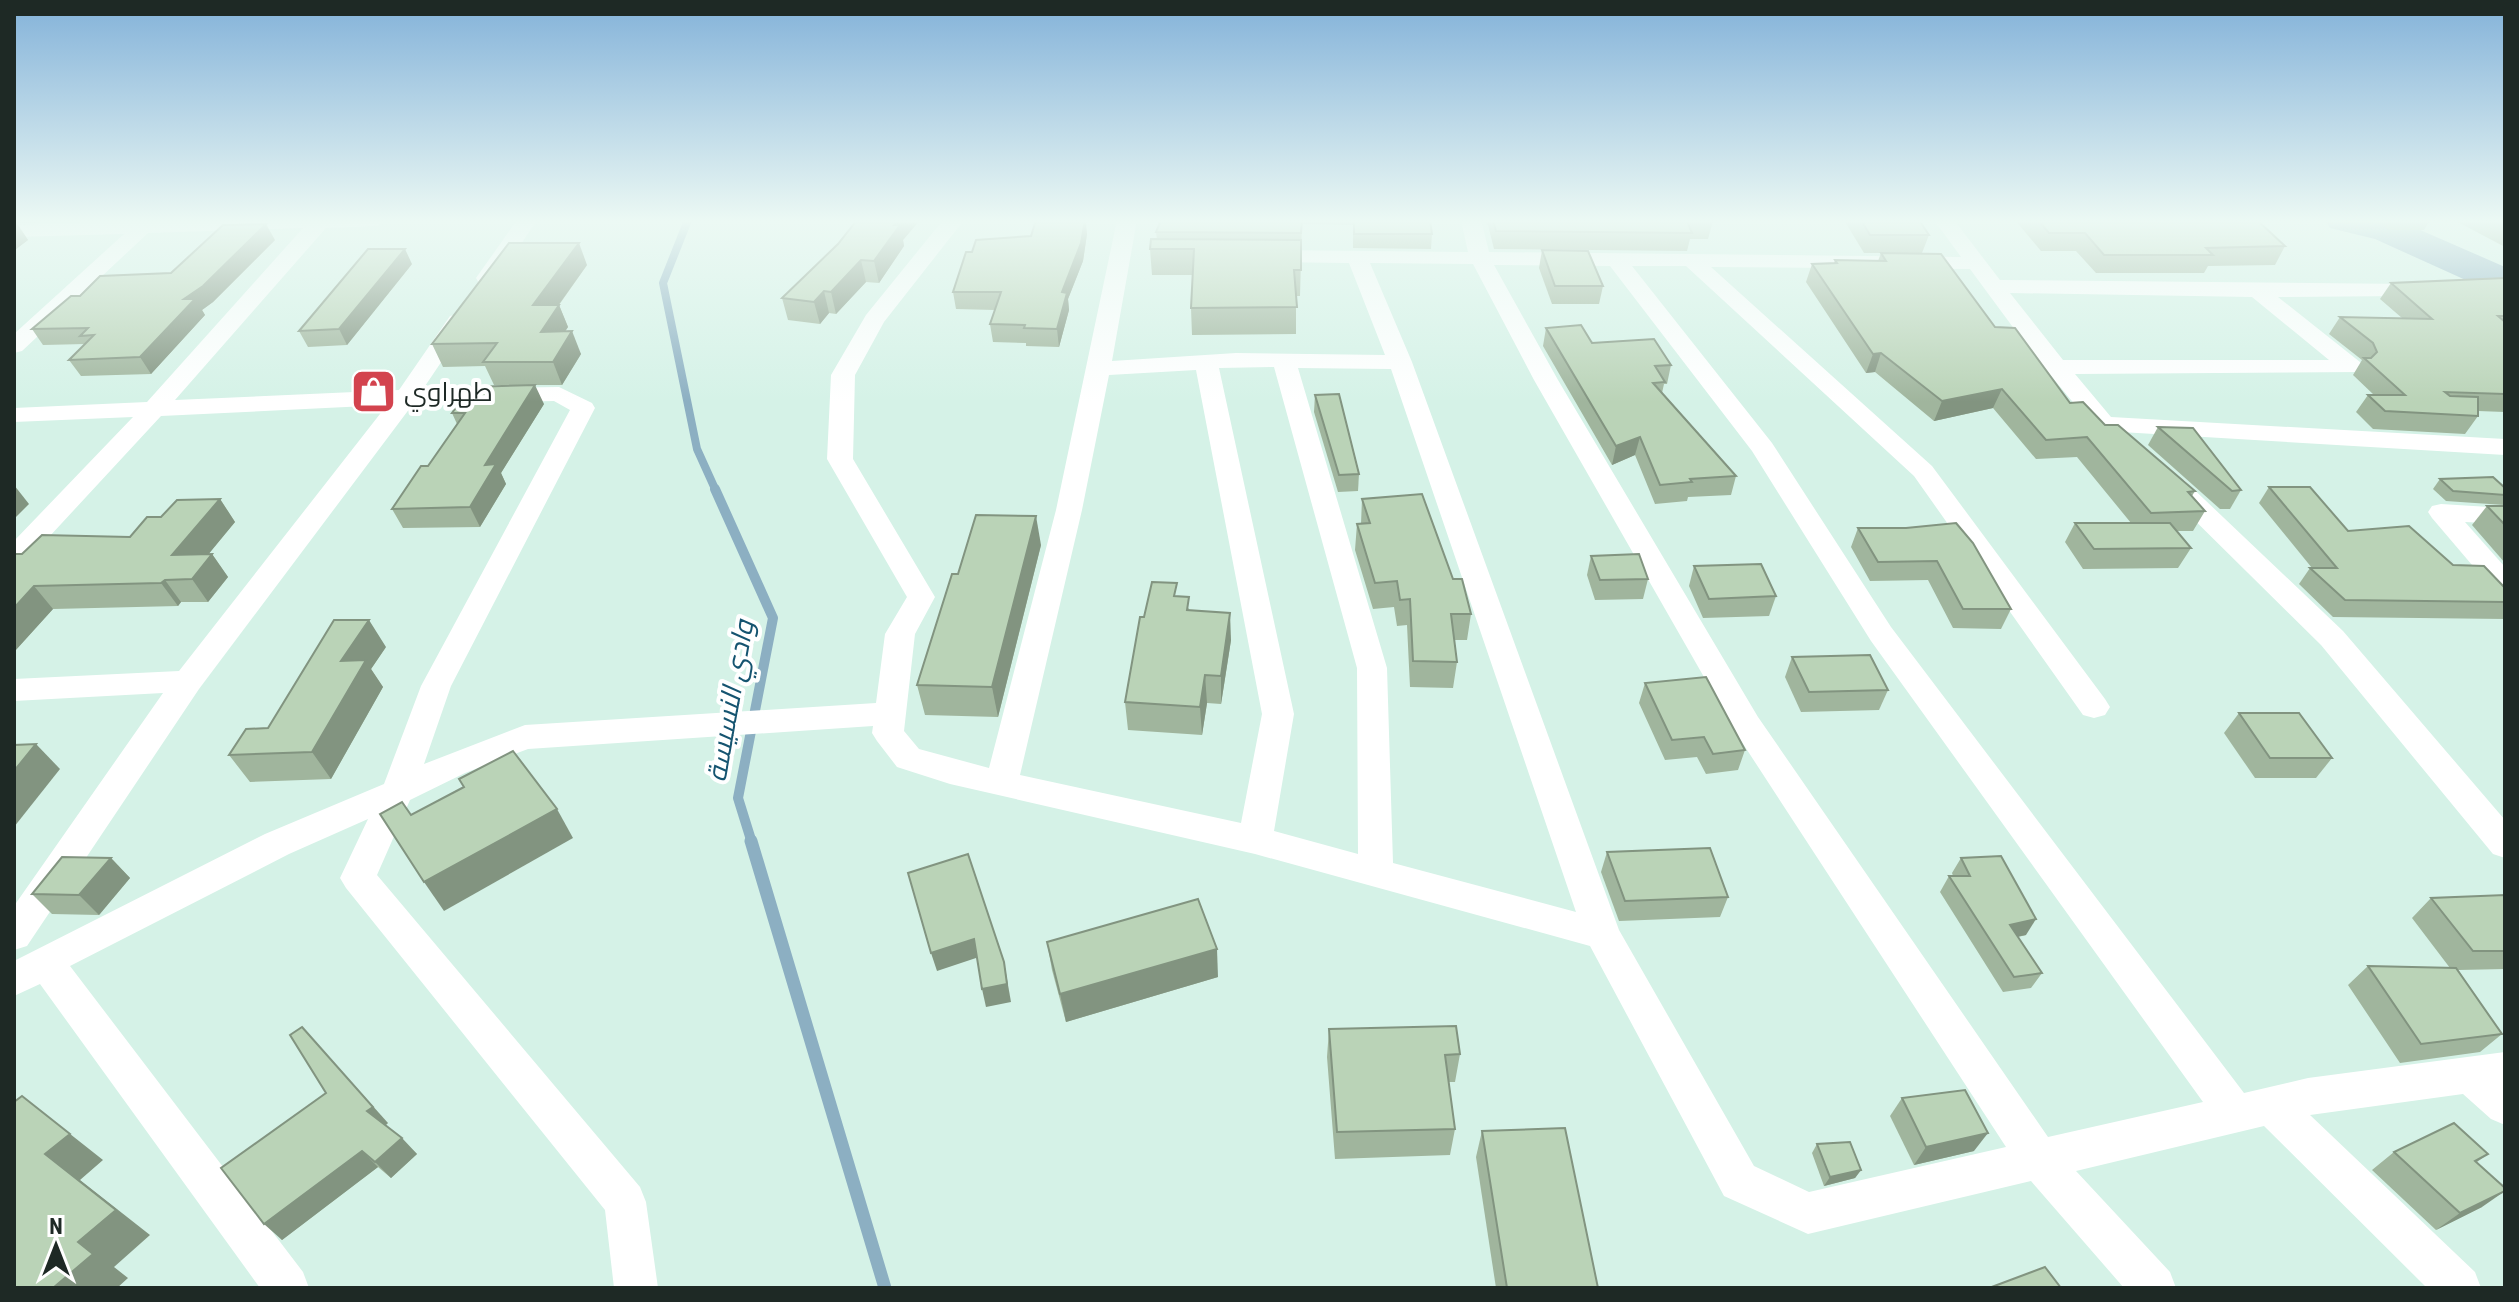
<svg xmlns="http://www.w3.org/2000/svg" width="2519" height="1302" font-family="'Roboto Condensed',Cairo,sans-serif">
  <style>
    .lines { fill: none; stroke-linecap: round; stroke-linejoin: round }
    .stream-far2 { stroke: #8cafc2; stroke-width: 8 }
    .stream-far1 { stroke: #8cafc2; stroke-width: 10 }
    .stream { stroke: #8cafc2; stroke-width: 13 }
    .river { fill: #8cafc2; fill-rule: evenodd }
    .minor { fill: #fff; fill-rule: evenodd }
    .wall { fill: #a0b59d }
    .shaded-wall { fill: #829480 }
    .building { fill: #bad3b7; stroke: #829480; stroke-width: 2 }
    .labels { text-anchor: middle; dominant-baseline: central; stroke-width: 8; stroke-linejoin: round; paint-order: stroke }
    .poi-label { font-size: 26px; fill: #1e2925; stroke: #fff; text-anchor: start }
    .water-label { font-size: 28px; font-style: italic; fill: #155470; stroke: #fff }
  </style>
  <rect width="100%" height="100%" fill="#d5f2e7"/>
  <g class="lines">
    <path class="stream-far2" d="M688,220l-25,63 34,166 19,42"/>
    <path class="stream-far1" d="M715,489l58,129 -35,180 14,45"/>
    <path class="stream" d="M751,841l134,447"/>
    <path class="river" d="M2325,220l77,2 103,45v28l-15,-4 -115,-52 -45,-11z"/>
    <g class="minor">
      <path d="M175,220h212l-10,6 -51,2 -151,172 224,-10 51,-74 8,-2 11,7 -46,68 136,-2 33,16 3,5 -144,278 -27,78 101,-39 351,-22 9,-69 22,-37 -80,-138 4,-84 35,-60 77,-95h21l-80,102 -29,53 -2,84 82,138 -20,37 -11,97 15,18 70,19 67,-258 61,-290h20l-25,141 124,-8 149,2 -36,-92 -87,-1 -10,-6 10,-6 206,2 -7,-32h20l8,32 472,5 -27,-37h20l46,60 409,4 3,5 -3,5 -8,2 -123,1 82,65 4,5 -4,5 -285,2 36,43 394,22v16l-401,-24 -9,-2 -66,-80 -59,-80 -259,-2 221,199 173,233 5,8 -5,8 -11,3 -11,-3 -169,-239 -228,-210h-54l140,177 119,184 353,466 64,-15 197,-26v73l-14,-6 -28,-25 -153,21 165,157 6,16h-54l-163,-162 -188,45 94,101 6,16h-52l-93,-107 -223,53 -84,-38 -134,-250 -335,-92 -305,-70 -53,-17 -20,-26 -5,-8 1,-7 -345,23 -63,24 -55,27 -33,75 263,312 6,15 12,86h-44l-9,-78 -259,-322 -6,-10 28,-59 -79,35 -219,112 233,306 6,16h-49l-220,-304 -26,12v-35l251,-127 119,-50 37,-98 149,-276 -16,-9 -141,3 -214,285 -172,257 -13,4v-44l149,-213 -149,8v-22l165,-8 208,-266 -226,11 -137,148 -10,3v-26l119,-124 -119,5v-14l133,-6 156,-174 -155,5 -126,118 -8,2v-19l110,-100 -110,3v-12zM1370,263l103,1 61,116 202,353 270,414 -197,45 -55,-26 -135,-236 -207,-568zM1494,265l116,1 142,185 119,190 332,461 -155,35 -290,-420 -200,-337zM2010,293l242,4 77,63h-266zM1274,367l83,301 1,186 -84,-23 20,-117 -75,-346zM1298,368l93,1 185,543 -183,-49 -6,-195zM1196,370l66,344 -21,109 -221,-48 62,-265 27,-135z"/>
      <path d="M517,220h20l-42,63h-16l-3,-5z"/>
      <path d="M2175,478l9,2 159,151 162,189v38l-12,-4 -172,-209 -155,-153 -4,-6 4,-6z"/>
      <path d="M2441,504l64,4v16l-40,-2 40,45v27l-10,-2 -63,-74 -4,-6 4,-6z"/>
    </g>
  </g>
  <g class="wall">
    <path d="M14,220h63l-60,3 11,17 -14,10z"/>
    <path d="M857,220h63l-17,20 1,6 -25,37 -13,-1 -30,32 -7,-1 -9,11 -32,-4 -6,-22 56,-54z"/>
    <path d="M1036,220h50l1,14 -4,27 -15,38 1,11 -10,37 -33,-1v-3l-33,-1 -3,-18 5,-14 -39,-1 -3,-17 19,-40 59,-16z"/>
    <path d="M1161,220h269l2,14 -1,15 -78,-1v-23l-51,-1 -2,72h-4v38l-104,1 -1,-27 2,-33h-41l-2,-26 7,-10 -1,-7z"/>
    <path d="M1483,220h229l1,1 -5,18h-18l-3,12 -193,-2 -6,-24z"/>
    <path d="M1844,220h75l10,15 -7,18 148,150 35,22 90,66 -3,5 13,15 -12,20h-16l14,17 -13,20 -95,1 -18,-27 10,-19h56l-54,-66 -41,2 -43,-51 -59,13 -59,-49 -9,1 -60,-91 6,-18 22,-1 1,-3 43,1 3,-8h-17z"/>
    <path d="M2015,220h242l28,26 -10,19 -67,1 -4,7h-108l-20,-22h-35z"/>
    <path d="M2376,220h54l-6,10h-35z"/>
    <path d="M2454,220h51v27z"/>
    <path d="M275,240l-62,62 -11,8 3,5 -54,59 -70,2 -12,-16 16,-16 -42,1 -11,-16 48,-33 91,-23z"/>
    <path d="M1542,250l61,36 -4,18h-47l-13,-36z"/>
    <path d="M412,264l-65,81 -39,2 -9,-16z"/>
    <path d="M587,265l-28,40 9,22 -3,4 16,23 -19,31h-68l-9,-19 -42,1 -11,-23z"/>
    <path d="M2505,278v134l-27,-1v5l-13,18 -92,-5 -17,-17 12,-17h6l-21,-20 9,-15 -33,-26 11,-17 62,1 -22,-19 11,-16z"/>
    <path d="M1546,328l125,37 -4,19h-3l-2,9 74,83 -5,19 -43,2 -1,4 -32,3 -20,-49 -23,10 -69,-119z"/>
    <path d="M1315,395l44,79 -1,17 -20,1 -24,-80z"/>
    <path d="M544,404l-43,69 5,11 -26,43 -77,1 -11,-19 36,-43 29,-42 -5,-11z"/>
    <path d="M2158,427l83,63 -11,19h-10l-72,-64z"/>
    <path d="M2440,479l65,9v16l-1,1 -58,-4 -13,-12z"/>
    <path d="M2269,487l79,44 105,34 52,23v31l-172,-2 -34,-33 11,-16h2l-53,-65z"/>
    <path d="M220,499l15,23 -27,32h4l16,23 -20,25h-27l-3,4 -125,3 -39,43v-98h8l108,-17 31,-20z"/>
    <path d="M1362,499l91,80 18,35 -4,26h-13l3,22 -4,26 -43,-1 -3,-62 -10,1 -3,-19 -21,2 -18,-59 2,-26h4z"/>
    <path d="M2487,506h18v57l-33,-38z"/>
    <path d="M1858,528h48l105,81 -10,20 -48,-1 -25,-48 -58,1 -19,-34z"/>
    <path d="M1041,545l-43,172 -73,-2 -8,-30 41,-111z"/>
    <path d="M1591,556l57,23 -5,20 -48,1 -8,-25z"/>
    <path d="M1694,566l82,30 -7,20 -66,2 -14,-32z"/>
    <path d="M1177,596l13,14 41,30 -10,64 -14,-1 -5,32 -74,-5 -3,-28 19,-85z"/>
    <path d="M386,647l-15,22 12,18 -52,92 -81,3 -21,-27z"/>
    <path d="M1792,657l96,33 -9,20 -78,2 -16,-35z"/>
    <path d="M1645,683l100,67 -7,20 -32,4 -9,-17 -32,3 -26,-57z"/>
    <path d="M2239,713l93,45 -16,20h-61l-31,-45z"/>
    <path d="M1607,852l121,45 -8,20 -101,4 -18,-49z"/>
    <path d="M111,858l19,20 -31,37 -47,-1 -20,-20z"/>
    <path d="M1961,858l65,77 -8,2 24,36 -11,15 -28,4 -63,-100 9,-16h4l-1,-3z"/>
    <path d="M2505,895v74l-47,1 44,64 -22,18 -80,11 -52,-78 20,-19 82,2 -38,-50 19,-20z"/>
    <path d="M1047,942l171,35 -152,45 -14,-52z"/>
    <path d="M1329,1029l131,25 -5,28h-6l6,47 -5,26 -115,4 -8,-102z"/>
    <path d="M1902,1098l72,53 -60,14 -24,-49z"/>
    <path d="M388,1123l-2,2 31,29 -26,24 -13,-11 -96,73 -61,-72z"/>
    <path d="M1482,1131l116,157h-102l-20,-131z"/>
    <path d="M1817,1144l44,26 -6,8 -31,8 -12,-33z"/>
    <path d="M2394,1152l94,2 -11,8 5,45 -46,23 -64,-60z"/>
  </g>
  <g class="shaded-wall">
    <path d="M14,220l14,20 -13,10 -1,-2z"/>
    <path d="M898,220h22l-17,20 1,6 -25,37 -5,-22 20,-36z"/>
    <path d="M1085,220l2,14 -4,27 -15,38 1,11 -10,37 -2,-18 5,-37z"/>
    <path d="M266,224l9,16 -62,62 -11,8 3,5 -54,59 -11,-17 44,-58z"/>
    <path d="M579,243l8,22 -45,63 -9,-23z"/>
    <path d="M405,249l7,15 -65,81 -8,-16z"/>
    <path d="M861,260l5,22 -30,32 -5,-22z"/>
    <path d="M824,291l5,22 -9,11 -6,-22z"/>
    <path d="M559,305l9,22 -18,28 -9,-23z"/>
    <path d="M572,331l9,23 -19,31 -9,-23z"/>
    <path d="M1881,353l-6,19 -9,1 7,-19z"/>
    <path d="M535,385l9,19 -43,69 5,11 -26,43 -10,-20 15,-42z"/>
    <path d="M2002,389l-9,19 -59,13 8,-20z"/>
    <path d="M1640,437l-5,18 -23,10 4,-19z"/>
    <path d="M14,485l15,19 -15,15z"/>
    <path d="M220,499l15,23 -46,56 -17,-23z"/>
    <path d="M1036,516l5,29 -43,172 -6,-30z"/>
    <path d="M212,554l16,23 -20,25 -16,-23z"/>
    <path d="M165,580l16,22 -3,4 -17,-23z"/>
    <path d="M34,586l19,23 -39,43v-44z"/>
    <path d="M1230,613l1,27 -10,64v-28z"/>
    <path d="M369,620l17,27 -15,22 12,18 -52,92 -19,-27 29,-91z"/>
    <path d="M1205,675l2,28 -5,32 -2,-28z"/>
    <path d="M36,744l24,25 -46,58v-56z"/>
    <path d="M557,809l16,29 -129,73 -20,-29z"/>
    <path d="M111,858l19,20 -31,37 -20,-20z"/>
    <path d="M2036,919l-10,16 -26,5 10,-15z"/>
    <path d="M974,939l5,18 -42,14 -6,-18z"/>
    <path d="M1217,949l1,28 -152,45 -6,-28z"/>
    <path d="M1004,962l7,40 -25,5 -4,-18z"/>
    <path d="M302,1027l86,96 -5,4 -16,-16z"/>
    <path d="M22,1096l81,64 -23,20 70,55 -36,32 14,11 -11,10h-64l25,-46 -33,-88z"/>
    <path d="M1988,1133l-14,18 -60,14 12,-18z"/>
    <path d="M402,1138l15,16 -26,24 -16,-16z"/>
    <path d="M362,1151l16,16 -96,73 -18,-16z"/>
    <path d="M1861,1170l-6,8 -31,8 6,-9z"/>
    <path d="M2505,1191l-23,16 -46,23 24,-17z"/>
  </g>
  <g class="building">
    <path d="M857,220h41l-4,5h6l-26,36 -13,-1 -30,32 -7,-1 -10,11 -32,-4 56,-54z"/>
    <path d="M1036,220h49l-4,23 -19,49 5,1 -10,36 -33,-1 1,-3 -35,-1 11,-32h-48l13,-40h6l4,-12 55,-4z"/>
    <path d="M1161,220h141l-1,13 -145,-1z"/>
    <path d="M1354,220h76l2,14h-78z"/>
    <path d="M1493,220h219l1,1h-26l5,12 -196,-2z"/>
    <path d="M1861,220h58l10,15h-59z"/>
    <path d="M2038,220h219l28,26 -79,2 7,7h-109l-19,-22h-36z"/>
    <path d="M266,224l-63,62 -19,13h11l-55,58 -71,3 25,-25 -14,1 8,-8 -56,1 39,-33h9l20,-20 71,-3 52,-48z"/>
    <path d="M1151,239l150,1v30h-7l3,37 -106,1 3,-59h-44z"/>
    <path d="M509,243h70l-46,62h26l-18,27 31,-1 -19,31h-70l14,-19 -65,1z"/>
    <path d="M368,249h37l-66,80 -40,2z"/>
    <path d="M1542,250l46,1 15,35h-48z"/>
    <path d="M1881,253l60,1 54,73 20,1 55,75 13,-1 22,23h13l77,66 -7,1 17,19 -54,2 -64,-76 -41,3 -44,-51 -60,12 -61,-48 -8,1 -61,-90 25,-1 -2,-3 51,1z"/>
    <path d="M2505,278v38h-7l7,6v72l-60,-2 5,4 28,1v19l-93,-5 -17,-16h37l-41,-37h7l6,-6 -4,-9 -33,-26 92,2 -41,-36z"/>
    <path d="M1581,325l11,18 62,-4 17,26 -16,1 10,16 -12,1 83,93 -46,3 2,3 -32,3 -20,-48 -24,9 -70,-118z"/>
    <path d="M535,385l-50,80 11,-1 -26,43 -78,2 29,-43h7l37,-53h-13l19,-26z"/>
    <path d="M1339,394l20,80 -20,1 -24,-80z"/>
    <path d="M2158,427l35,1 48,62 -9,1z"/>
    <path d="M2493,477l12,11v7l-52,-4 -13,-12z"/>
    <path d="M2269,487h41l38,44 61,-5 44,39 31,1 21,22v14l-160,-2 -35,-32h27z"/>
    <path d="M1422,494l31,85h9l9,35h-20l6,48 -44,-1 -3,-62 -10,1 -3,-19 -22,2 -18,-59 13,-1 -8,-24z"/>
    <path d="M220,499l-48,56 40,-1 -20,25 -27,1 -4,3 -127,3 -20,22v-54h8l20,-19 88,2 17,-20h14l16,-17z"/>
    <path d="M2487,506h18v19z"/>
    <path d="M976,515l60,1 -44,171 -75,-2 35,-111h6z"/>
    <path d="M1956,523l17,20 38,66h-48l-26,-48 -59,1 -20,-34h48z"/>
    <path d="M2075,523h95l21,25 -97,1z"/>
    <path d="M1639,554l9,25 -48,1 -9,-24z"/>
    <path d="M1761,564l15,32 -67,3 -15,-33z"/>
    <path d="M1152,582l25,1 -3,13 15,1 -2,13 43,3 -9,63 -16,-1 -5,32 -75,-5 15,-85h4z"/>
    <path d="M334,620h35l-28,41 25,-1 -54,92 -83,3 17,-26 22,-1z"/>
    <path d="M1870,655l18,35 -79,2 -17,-35z"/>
    <path d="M1706,677l39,73 -32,4 -9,-17 -32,3 -27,-57z"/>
    <path d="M2239,713h60l33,45h-62z"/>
    <path d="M36,744l-22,27v-26z"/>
    <path d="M513,751l44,58 -133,73 -44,-68 22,-12 9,13 53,-28 -5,-8z"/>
    <path d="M1710,848l18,49 -103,4 -18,-49z"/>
    <path d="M968,854l36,108 3,22 -25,5 -8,-50 -43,14 -23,-80z"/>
    <path d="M2001,856l35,63 -26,6 32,48 -28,4 -65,-101h21l-9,-18z"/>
    <path d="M62,857l49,1 -32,37 -47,-1z"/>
    <path d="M2505,895v56h-32l-42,-53z"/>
    <path d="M1198,899l19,50 -157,45 -13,-52z"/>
    <path d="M2368,966l88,2 46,66 -81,10z"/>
    <path d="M1456,1026l4,28 -15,1 10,74 -118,3 -8,-103z"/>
    <path d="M302,1027l71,80 -6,4 35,27 -27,24 -13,-11 -98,73 -43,-56 105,-75 -36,-58z"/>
    <path d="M1965,1090l23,43 -62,14 -24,-49z"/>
    <path d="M22,1096l48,38 -25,20 71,56 -38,32 15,12 -40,34h-39v-186z"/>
    <path d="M2454,1123l34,31 -13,7 30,27v3l-45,22 -66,-61z"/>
    <path d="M1565,1128l33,160h-91l-25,-157z"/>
    <path d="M1850,1142l11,28 -31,7 -13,-33z"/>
    <path d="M2045,1267l16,21h-72z"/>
  </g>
  <linearGradient id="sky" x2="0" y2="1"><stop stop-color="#83b2d9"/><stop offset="0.55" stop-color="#ecf9f4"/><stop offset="1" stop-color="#ecf9f4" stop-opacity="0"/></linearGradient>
  <rect width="2519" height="402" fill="url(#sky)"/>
  <defs>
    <symbol id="shop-square" viewBox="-11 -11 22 22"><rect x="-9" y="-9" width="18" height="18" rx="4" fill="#d3434e" stroke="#fff"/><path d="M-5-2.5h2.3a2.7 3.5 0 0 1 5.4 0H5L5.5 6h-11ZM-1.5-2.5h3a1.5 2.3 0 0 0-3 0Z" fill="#fff"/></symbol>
  </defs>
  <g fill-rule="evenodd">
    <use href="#shop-square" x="348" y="366" width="51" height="51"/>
  </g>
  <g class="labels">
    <g class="poi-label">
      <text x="404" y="392">طهراوي</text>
    </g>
    <g class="water-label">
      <text transform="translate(730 701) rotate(-80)">وادي النسيسة</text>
    </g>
  </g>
  <rect width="2519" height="1302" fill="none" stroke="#1e2925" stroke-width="32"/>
  <g transform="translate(56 1246)" stroke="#ffffff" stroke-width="6" paint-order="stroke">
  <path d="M0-6L14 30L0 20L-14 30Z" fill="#1e2925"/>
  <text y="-12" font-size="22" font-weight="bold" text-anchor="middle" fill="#1e2925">N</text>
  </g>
</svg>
